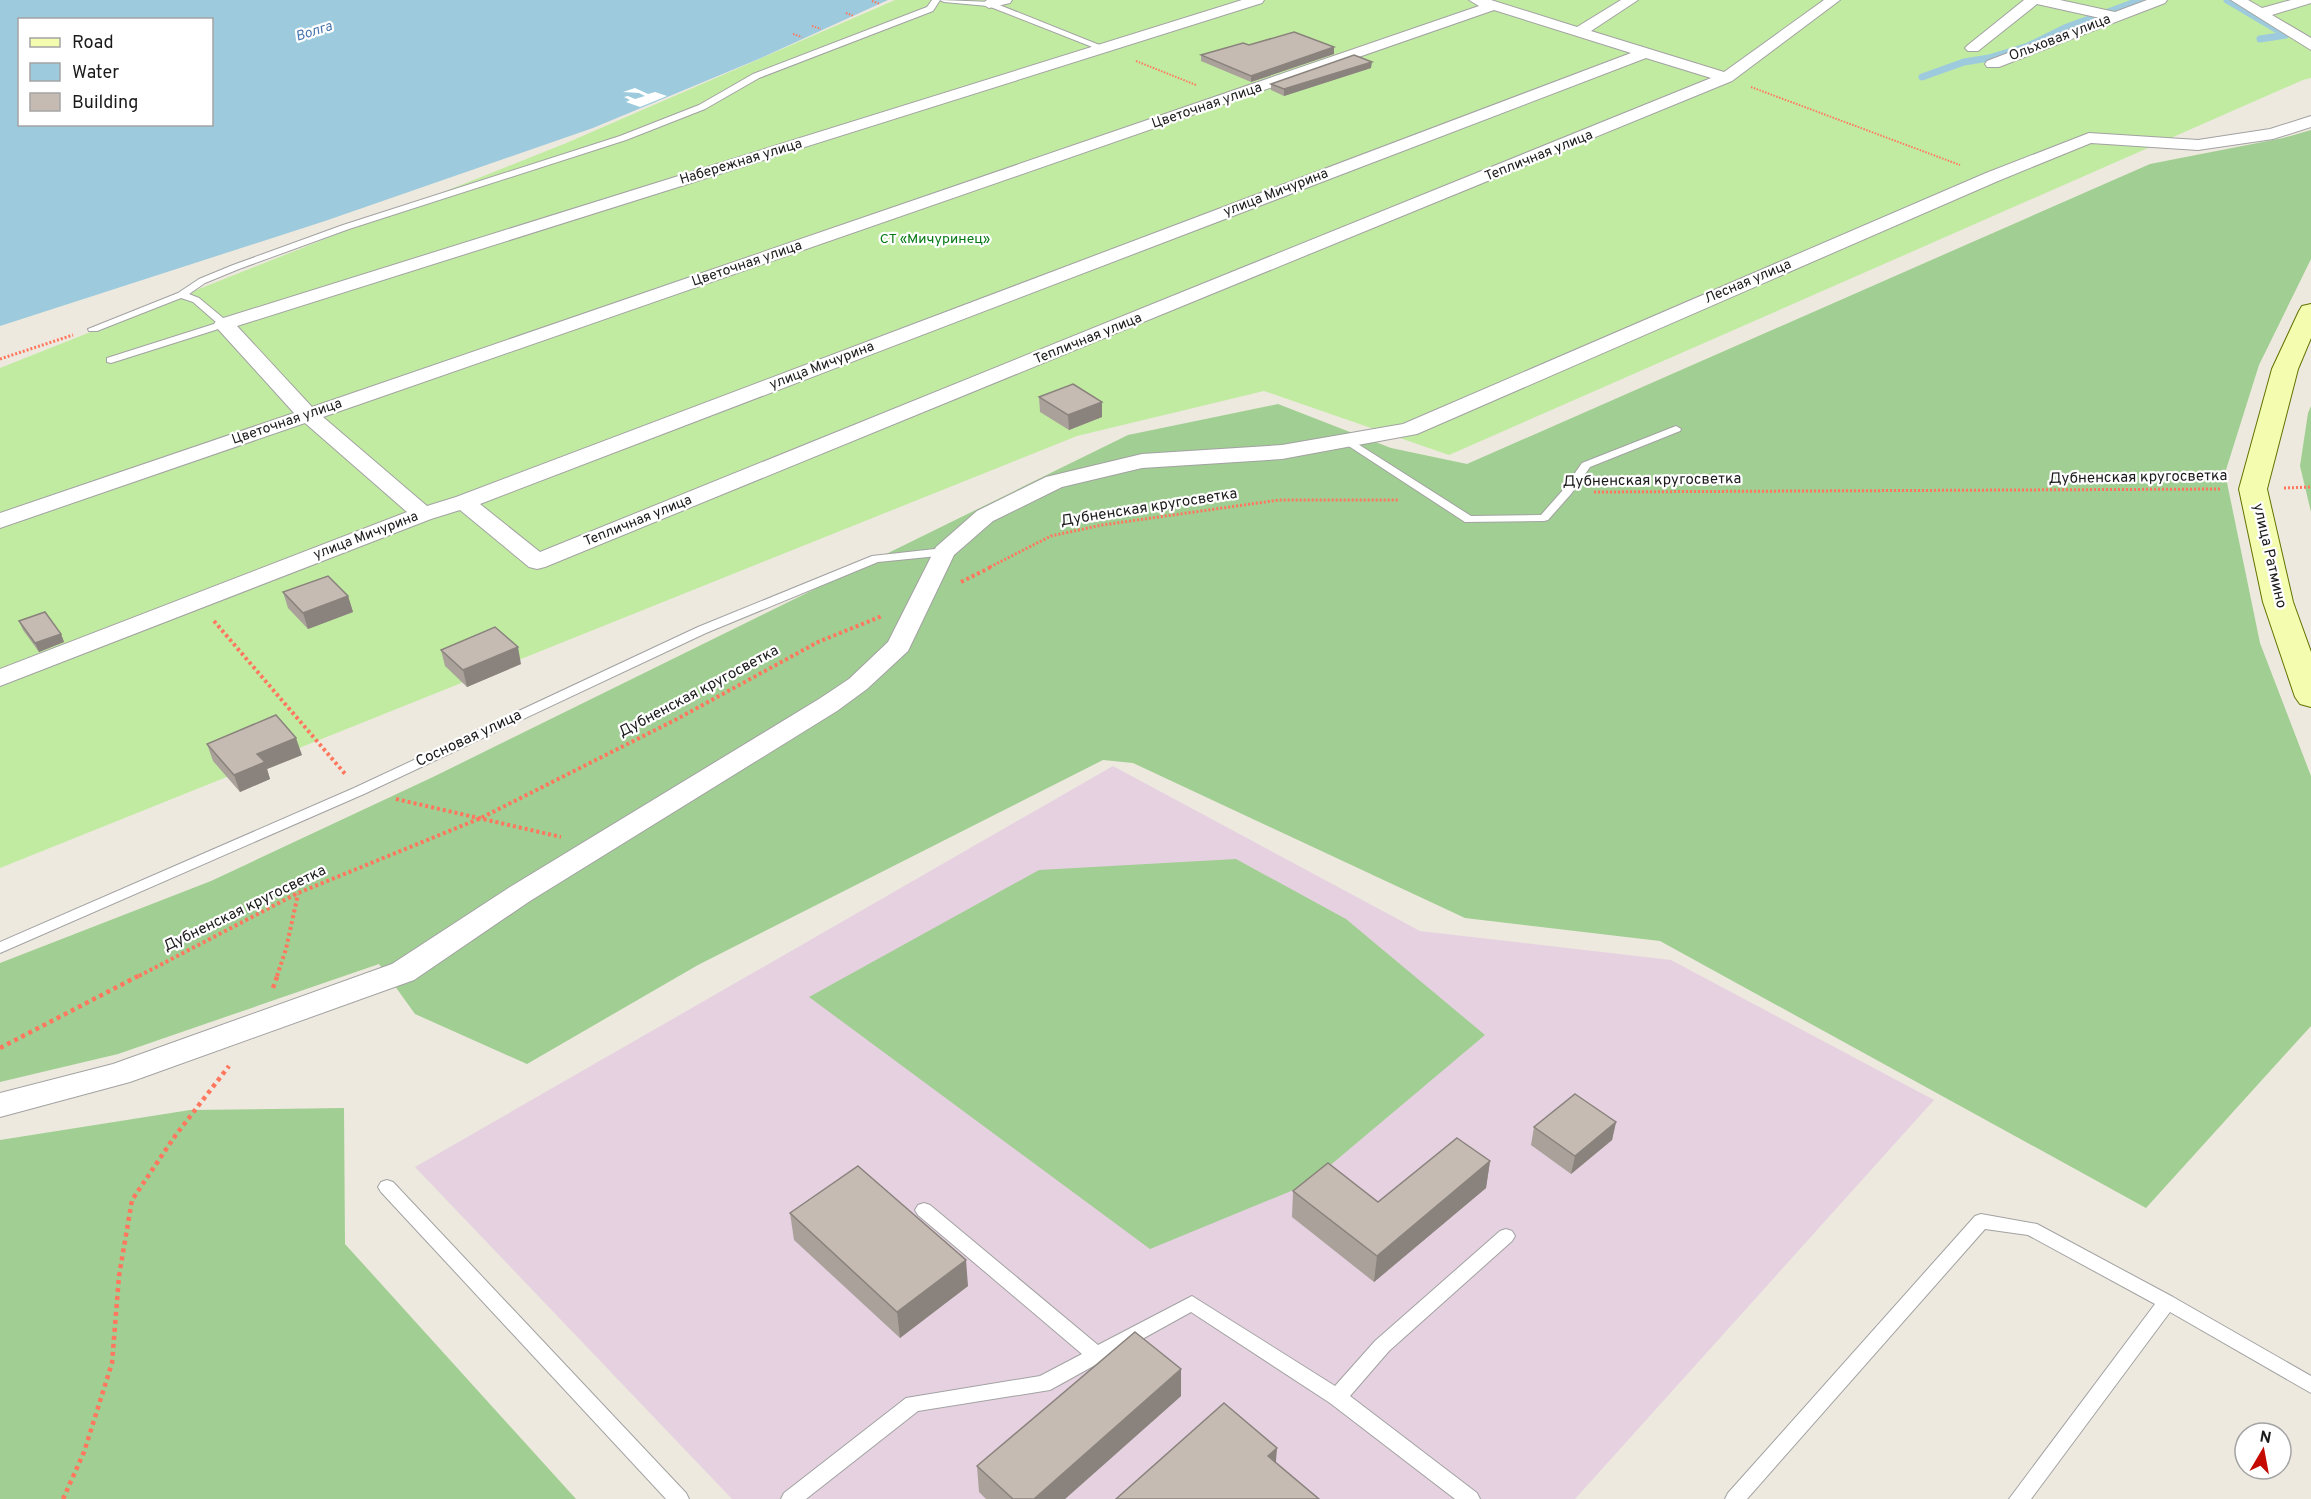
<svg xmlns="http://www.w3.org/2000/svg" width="2311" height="1499" font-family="Overpass,sans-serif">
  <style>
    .industrial { fill: #e6d1e1 }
    .grass { fill: #c2eba2 }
    .forest { fill: #a1ce92 }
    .water { fill: #9dcbdd; fill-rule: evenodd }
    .pier { fill: #fff }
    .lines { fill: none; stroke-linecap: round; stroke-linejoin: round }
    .stream { stroke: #9dcbdd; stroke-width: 7 }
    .lane-casing { stroke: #a2a2a2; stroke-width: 2 }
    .street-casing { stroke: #a2a2a2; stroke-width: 2 }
    .secondary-casing { stroke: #607301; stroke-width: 2 }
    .path-far3 { stroke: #ff775e; stroke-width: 2; stroke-dasharray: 1.5 1.5; stroke-linecap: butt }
    .path-far2 { stroke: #ff775e; stroke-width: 3; stroke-dasharray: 2 2; stroke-linecap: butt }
    .path-far1 { stroke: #ff775e; stroke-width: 4; stroke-dasharray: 3 3; stroke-linecap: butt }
    .path { stroke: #ff775e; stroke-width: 4.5; stroke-dasharray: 4 4; stroke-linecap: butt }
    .lane { fill: #fff; fill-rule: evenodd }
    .street { fill: #fff; fill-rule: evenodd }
    .secondary { fill: #f4fcaf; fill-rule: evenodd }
    .wall { fill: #a9a19a }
    .shaded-wall { fill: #8a837d }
    .building { fill: #c5bbb3; stroke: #8a837d; stroke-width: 1.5 }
    .labels { text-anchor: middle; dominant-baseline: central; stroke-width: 4.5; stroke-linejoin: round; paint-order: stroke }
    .far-water-label { font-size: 14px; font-style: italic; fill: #4573ad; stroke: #fff }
    .far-street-label { font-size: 14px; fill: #1b1b1b; stroke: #fff }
    .far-park-label { font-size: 14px; fill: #077a16; stroke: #fff }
    .street-label { font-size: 15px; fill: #1b1b1b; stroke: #fff }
  </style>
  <rect width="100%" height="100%" fill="#ede9df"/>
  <path class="industrial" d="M1113,766l307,165 251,29 263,140 -359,399h-843l-317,-332z"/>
  <path class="grass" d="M895,0h1416v78l-8,2 -854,375 -185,-64 -187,45 -1077,432v-500l564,-224z"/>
  <g class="forest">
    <path d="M2311,130v129l-52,106 -34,108 35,170 51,133v250l-165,182 -486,-267 -195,-23 -332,-155 -30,-3 -405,205 -171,99 -112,-50 -36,-50 -261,90 -118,28v-119l211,-82 222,-104 695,-342 150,-31 113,44 76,16 683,-300 133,-26z"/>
    <path d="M2311,406v106l-11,-46 8,-53z"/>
    <path d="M1236,859l110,60 139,116 -177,149 -158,65 -341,-252 230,-127z"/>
    <path d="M344,1108l1,136 231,255h-576v-359l190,-30z"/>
  </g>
  <path class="water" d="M0,0h888l-127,58 -168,70 -268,93 -325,105zM20,20h192v104h-192z"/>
  <path class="pier" d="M635,88l13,6 7,-2 12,4 -27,11 -14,-5 4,-2 -6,-3 4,-1 7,3 10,-3 -6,-3 -16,-1z"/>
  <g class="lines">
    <g class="stream">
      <path d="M2227,0l59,35 -26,4"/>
      <path d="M1922,77l42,-15 25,-4 39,-12 39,-19 74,-27"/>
    </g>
    <defs>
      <g id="lane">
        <path d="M932,0h8l-7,11 -174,67 -54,31 -79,31 -277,89 -110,40 -34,14 -16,11 10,4 29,24v4l-117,37 -4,-1v-4l110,-35 -24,-21 -12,-4 -84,33h-8l-1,-2 90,-36 21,-14 34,-14 110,-40 277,-89 79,-31 54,-31 174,-67z"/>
        <path d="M940,0l52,2 115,46 -7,2 -112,-44 -44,-4z"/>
        <path d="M1676,426l5,3 -1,2 -90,36 -19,27 -23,26 -4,1 -79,1 -124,-81 1,-2h8l121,77 70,-1 22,-25 19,-27z"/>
        <path d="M944,548l4,1 2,3 -2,3 -70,7 -172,71 -342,161 -364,159v-11l354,-154 344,-161 174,-71z"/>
        <path d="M387,1180l6,2 293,311 3,6h-23l-285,-307 -3,-5 3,-5z"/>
        <path d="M924,1203l6,2 168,140 94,-49 143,90 40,-45 125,-110 6,-2 6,2 3,5 -3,5 -123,110 -39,45 127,97 3,6h-25l-125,-96 -139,-91 -141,78 -132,21 -112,88h-25l3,-6 122,-95 134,-22 42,-22 -164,-139 -3,-5 3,-5z"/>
        <path d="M1981,1214l56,10 136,73 138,79v17l-141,-81 -139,187h-22l146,-195 -127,-69 -43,-6 -238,270h-22l3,-6 247,-277z"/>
      </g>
      <g id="street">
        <path d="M1012,0l-2,3 -21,5 -7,-4 5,-4z"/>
        <path d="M1242,0h22l-2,3 -1025,323 75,81 1167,-401 -10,-6h22l86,27 44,-27h17l-47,31 133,41 100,-72h16l-108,81 -1187,486 -8,2 -8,-2 -69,-57 -29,9 -431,167v-17l407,-157 -102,-89 -305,105v-15l294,-100 -77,-85 -3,-4 3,-4zM1494,10l137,43 -1175,444 -29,9 -104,-89zM1646,58l65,20 -1171,474 -60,-48z"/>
        <path d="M2024,0h36l55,12 32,-12h20l-2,3 -166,64h-12l-2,-3 2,-3 113,-43 -63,-14 -59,47h-10l-3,-3 3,-3z"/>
        <path d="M2231,0h17l14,8 29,-8h20v3l-39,12 39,23v12z"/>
        <path d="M2311,116v11l-38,12 -75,11 -107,-7 -93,38 -581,253 -135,25 -140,9 -80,19 -69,34 -39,34 -46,96 -41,38 -30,22 -307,190 -116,79 -284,102 -130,35v-24l113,-29 279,-100 118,-77 309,-188 30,-20 39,-37 48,-95 41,-36 69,-34 96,-23 140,-9 121,-21 583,-251 103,-40 109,7 72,-11z"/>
      </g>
      <path id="secondary" d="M2311,304v34l-13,31 -31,120 26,113 18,50v55l-11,-3 -5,-7 -32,-95 -24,-113 33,-120 27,-58 3,-5z"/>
    </defs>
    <use href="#lane" class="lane-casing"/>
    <use href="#street" class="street-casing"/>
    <use href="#secondary" class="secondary-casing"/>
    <g class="path-far3">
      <path d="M872,1l8,3"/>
      <path d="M846,13l8,3"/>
      <path d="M812,26l9,3"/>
      <path d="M793,34l9,3"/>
      <path d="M1136,61l60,24"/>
      <path d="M1751,87l209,78"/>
    </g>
    <g class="path-far2">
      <path d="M0,359l73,-24"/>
      <path d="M2284,488l27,-1"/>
      <path d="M1594,492l628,-3"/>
      <path d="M990,567l61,-31 51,-11 177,-25h119"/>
    </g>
    <g class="path-far1">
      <path d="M961,582l32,-16"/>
      <path d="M214,621l132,154"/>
      <path d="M396,799l165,38"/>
      <path d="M139,976l159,-83 183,-75 196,-99 141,-77 64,-26"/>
      <path d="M277,976l9,-27 12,-55"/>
    </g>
    <g class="path">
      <path d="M273,988l5,-14"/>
      <path d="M0,1048l142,-74"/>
      <path d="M63,1499l21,-47 28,-89 7,-87 13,-76 43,-64 54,-70"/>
    </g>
    <use href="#lane" class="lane"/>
    <use href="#street" class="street"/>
    <use href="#secondary" class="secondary"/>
  </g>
  <g class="wall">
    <path d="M1249,45l85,9 -83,28 -50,-21v-6z"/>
    <path d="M1371,68l-87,28 -13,-6v-6z"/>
    <path d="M1039,397l63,5v15l-33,13 -29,-18z"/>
    <path d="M283,592l65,4 5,16 -45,17 -20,-21z"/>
    <path d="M19,621l42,13 3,8 -25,10 -16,-22z"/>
    <path d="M441,650l80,14 -54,23 -22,-21z"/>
    <path d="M207,744l95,11 -35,14 3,10 -30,13 -27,-31z"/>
    <path d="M1616,1122l-4,18 -41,34 -40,-29 3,-18z"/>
    <path d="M1490,1161l-4,27 -112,94 -82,-65 1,-26 85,11z"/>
    <path d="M790,1213l178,73 -68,52 -106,-98z"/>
    <path d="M1181,1396l-116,103h-79l-7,-7 -2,-26z"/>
  </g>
  <g class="shaded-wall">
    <path d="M1334,47v7l-83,28v-6z"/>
    <path d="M1372,62l-1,6 -87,28v-7z"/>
    <path d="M1102,402v15l-33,13 -1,-15z"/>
    <path d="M348,596l5,16 -45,17 -5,-16z"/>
    <path d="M61,634l3,8 -25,10 -4,-9z"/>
    <path d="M518,647l3,17 -54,23 -4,-17z"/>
    <path d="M296,738l6,17 -35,14 3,10 -30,13 -6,-17 23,-21z"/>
    <path d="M1616,1122l-4,18 -41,34 4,-18z"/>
    <path d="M1490,1161l-4,27 -112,94 3,-26z"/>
    <path d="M966,1260l2,26 -68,52 -3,-26z"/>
    <path d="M1181,1369v27l-116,103h-31z"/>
    <path d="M1277,1448l-2,26 -7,-18z"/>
  </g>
  <g class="building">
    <path d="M1294,32l40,15 -83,29 -50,-21 42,-12 6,2z"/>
    <path d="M1354,55l18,7 -88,27 -13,-5z"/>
    <path d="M1073,384l29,18 -34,13 -29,-18z"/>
    <path d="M328,576l20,20 -45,17 -20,-21z"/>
    <path d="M45,612l16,22 -26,9 -16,-22z"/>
    <path d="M495,627l23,20 -55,23 -22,-20z"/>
    <path d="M276,715l20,23 -39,16 8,8 -31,13 -27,-31z"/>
    <path d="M1575,1094l41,28 -41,34 -41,-29z"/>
    <path d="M1457,1138l33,23 -113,95 -84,-65 35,-28 50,39z"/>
    <path d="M858,1166l108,94 -69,52 -107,-99z"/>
    <path d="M1135,1332l46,37 -147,130h-21l-36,-33z"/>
    <path d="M1224,1403l53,45 -9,8 51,43h-203z"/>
  </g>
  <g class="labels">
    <g class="far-water-label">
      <text transform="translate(314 32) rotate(-18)">Волга</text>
    </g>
    <g class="far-street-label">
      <text transform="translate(2060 38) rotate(-21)">Ольховая улица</text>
      <text transform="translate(1207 106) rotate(-19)">Цветочная улица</text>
      <text transform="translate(1539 156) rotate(-22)">Тепличная улица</text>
      <text transform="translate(741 162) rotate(-17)">Набережная улица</text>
      <text transform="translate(1276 193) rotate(-21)">улица Мичурина</text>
      <text transform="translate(747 264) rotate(-19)">Цветочная улица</text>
      <text transform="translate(1748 282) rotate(-23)">Лесная улица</text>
      <text transform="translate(1088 339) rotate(-22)">Тепличная улица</text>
      <text transform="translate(822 366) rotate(-21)">улица Мичурина</text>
      <text transform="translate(287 422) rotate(-19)">Цветочная улица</text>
      <text transform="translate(638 521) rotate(-22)">Тепличная улица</text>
      <text transform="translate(366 536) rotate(-21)">улица Мичурина</text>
    </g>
    <g class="far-park-label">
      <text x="935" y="239">СТ «Мичуринец»</text>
    </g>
    <g class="street-label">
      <text transform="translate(2138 478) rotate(-1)">Дубненская кругосветка</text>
      <text transform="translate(1652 481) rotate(-1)">Дубненская кругосветка</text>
      <text transform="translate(1149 508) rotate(-9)">Дубненская кругосветка</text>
      <text transform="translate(2269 556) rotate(77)">улица Ратмино</text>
      <text transform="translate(699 692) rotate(-28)">Дубненская кругосветка</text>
      <text transform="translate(469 739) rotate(-25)">Сосновая улица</text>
      <text transform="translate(245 909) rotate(-26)">Дубненская кругосветка</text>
    </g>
  </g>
  <rect x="18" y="18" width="195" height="108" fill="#ffffff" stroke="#a4a4a4" stroke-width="1.5"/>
  <rect x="30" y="38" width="30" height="9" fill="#f4fcaf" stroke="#a4a4a4" stroke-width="1.5"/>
  <text x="72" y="48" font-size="18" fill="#1b1b1b">Road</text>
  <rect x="30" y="63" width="30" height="18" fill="#9dcbdd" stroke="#a4a4a4" stroke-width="1.5"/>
  <text x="72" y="78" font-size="18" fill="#1b1b1b">Water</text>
  <rect x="30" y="93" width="30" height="18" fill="#c5bbb3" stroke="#a4a4a4" stroke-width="1.5"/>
  <text x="72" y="108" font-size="18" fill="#1b1b1b">Building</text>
  <g transform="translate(2263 1451) rotate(10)"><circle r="28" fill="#ffffff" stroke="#a4a4a4" stroke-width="1.5"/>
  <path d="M0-4.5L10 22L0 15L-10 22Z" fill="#c50a00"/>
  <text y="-9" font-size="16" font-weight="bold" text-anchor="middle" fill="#1b1b1b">N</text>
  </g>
</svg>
